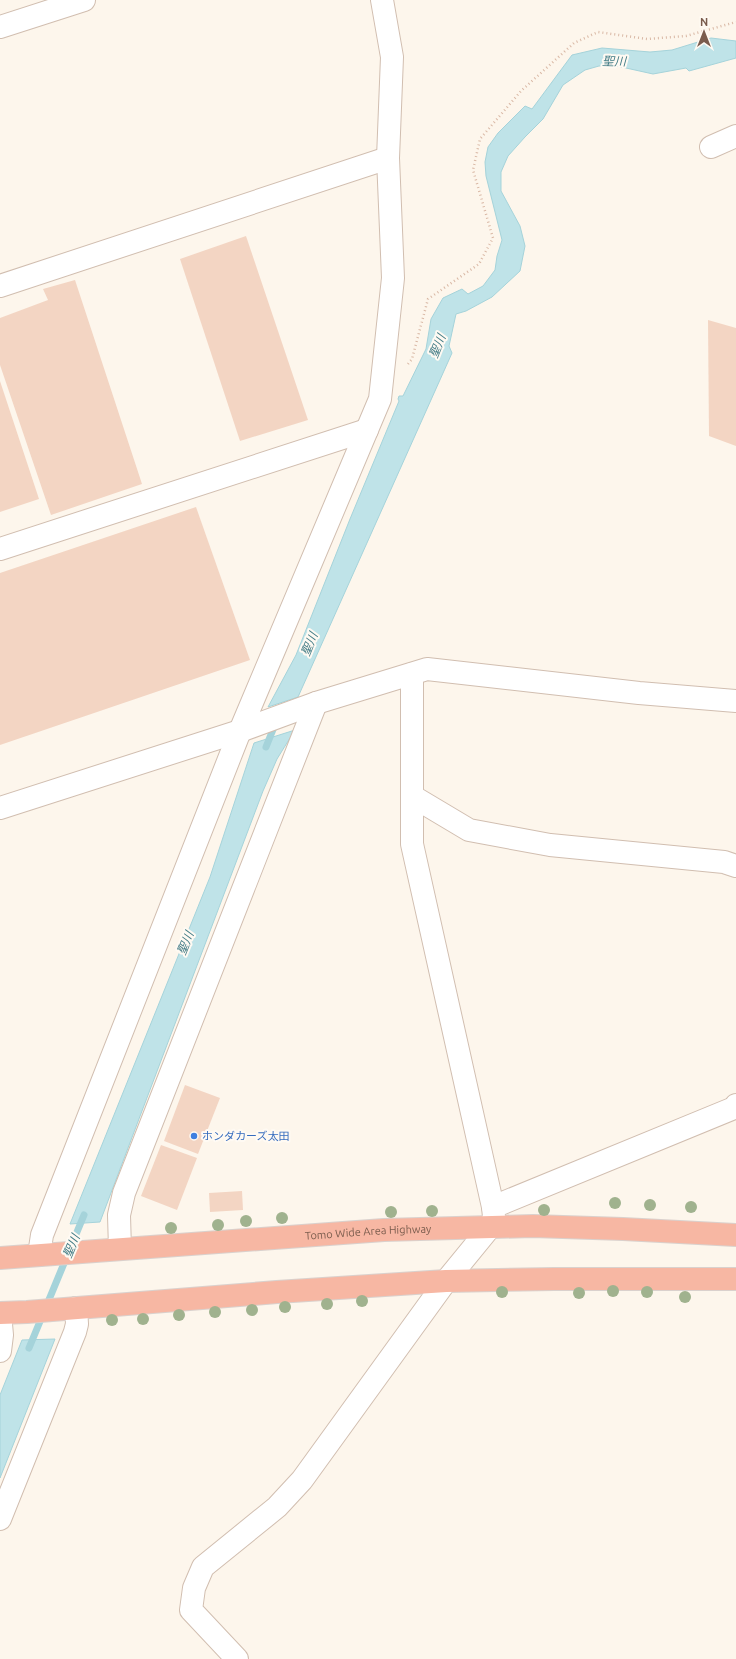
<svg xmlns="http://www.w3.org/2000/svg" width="736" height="1659" font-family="Ubuntu,'Noto Sans JP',sans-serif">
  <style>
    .water { fill: #bfe3e8; stroke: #a5d3da }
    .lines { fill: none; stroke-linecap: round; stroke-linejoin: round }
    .stream { stroke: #a5d3da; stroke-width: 7 }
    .building { fill: #f3d5c3 }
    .minor-casing { stroke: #d1beb0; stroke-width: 24 }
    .highway-casing { stroke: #dad1cd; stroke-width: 24 }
    .path { stroke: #d9b8a5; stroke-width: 2.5; stroke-dasharray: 1 3; stroke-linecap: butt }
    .minor { stroke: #fff; stroke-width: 22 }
    .highway { stroke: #f7b7a3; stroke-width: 22 }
    .tree { fill: #a0b28e }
    .shop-dot { fill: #3f7fe0; stroke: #fffaf3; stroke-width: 1.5 }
    .labels { text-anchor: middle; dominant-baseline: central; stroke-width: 4; stroke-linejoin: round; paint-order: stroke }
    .shop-label { font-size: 11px; fill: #366cbe; stroke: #fffaf3; text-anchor: start }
    .street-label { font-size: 11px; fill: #7a5c4d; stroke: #fffaf3 }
    .water-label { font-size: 12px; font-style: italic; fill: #437c86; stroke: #fffaf3 }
  </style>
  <rect width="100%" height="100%" fill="#fdf6ec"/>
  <g class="water">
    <path d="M711,38l25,3v17l-47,13 -3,-3 -33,6 -36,-8h-18l-14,4 -22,15 -20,34 -18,18 -17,19 -7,16v19l19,35 5,20 -5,25 -28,26 -26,14 -10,3 -7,32 3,7 -154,344 -30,10 28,-52 54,-136 49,-118 -1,-2 1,-3h4l23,-47 5,-30 12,-21 19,-9 6,5 15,-8 12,-16 2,-14 5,-16 -16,-64 -1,-14 3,-15 10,-14 27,-27 7,3 40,-54 30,-7 48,4 22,-2z"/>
    <path d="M295,730l-18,29 -14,32 -163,431 -30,2 140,-347 44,-134z"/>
    <path d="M55,1339l-55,139v-83l22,-55z"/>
  </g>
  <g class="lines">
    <g class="stream">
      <path d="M266,747l10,-25"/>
      <path d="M29,1348l55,-133"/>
    </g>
  </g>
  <g class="building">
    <path d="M246,236l62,184 -68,21 -60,-182z"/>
    <path d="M75,280l67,204 -91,31 -51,-150v-47l48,-18 -5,-11z"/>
    <path d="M708,320l28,8v118l-27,-10z"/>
    <path d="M0,381l39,118 -39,13z"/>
    <path d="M196,507l54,153 -250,85v-172z"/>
    <path d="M185,1085l35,13 -22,56 -34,-13z"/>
    <path d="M161,1145l36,13 -20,52 -36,-14z"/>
    <path d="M242,1191l1,19 -33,2 -1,-19z"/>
  </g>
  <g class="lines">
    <defs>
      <g id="minor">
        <path d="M0,27l84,-27"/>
        <path d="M711,147l25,-11"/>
        <path d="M0,286l388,-128"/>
        <path d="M0,549l367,-119"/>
        <path d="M412,796l57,34 81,15 174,17 12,4"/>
        <path d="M0,808l240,-77 76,-28 111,-34 212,24 97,8"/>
        <path d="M493,1207l241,-99 2,-3"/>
        <path d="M120,1249l-1,-34 5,-22 192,-490"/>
        <path d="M39,1255l3,-20 198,-504 140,-332 13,-121 -5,-120 4,-101 -10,-57"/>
        <path d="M0,1351l2,-16 -2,-22"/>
        <path d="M0,1519l75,-187 2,-8 -1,-16"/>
        <path d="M237,1659l-46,-49 3,-22 9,-21 74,-60 25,-27 144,-199 45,-55 3,-9 -1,-10 -81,-363v-170"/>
      </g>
      <g id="highway">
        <path id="s1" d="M0,1258l384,-28 149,-4 90,3 113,6"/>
        <path d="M0,1313l27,-1 250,-20 169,-11 108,-2h182"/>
      </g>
    </defs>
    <use href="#minor" class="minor-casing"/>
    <use href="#highway" class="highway-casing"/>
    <path class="path" d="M408,364l4,-5 16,-60 51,-35 14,-26 -20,-68 7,-31 41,-48 53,-48 24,-11 49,7 39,-3 50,-14"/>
    <use href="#minor" class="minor"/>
    <use href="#highway" class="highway"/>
  </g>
  <g class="tree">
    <circle cx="615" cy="1203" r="6"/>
    <circle cx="650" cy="1205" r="6"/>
    <circle cx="691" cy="1207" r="6"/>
    <circle cx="544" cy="1210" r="6"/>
    <circle cx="432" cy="1211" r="6"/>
    <circle cx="391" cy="1212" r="6"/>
    <circle cx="282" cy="1218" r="6"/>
    <circle cx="246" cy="1221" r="6"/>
    <circle cx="218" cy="1225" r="6"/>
    <circle cx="171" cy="1228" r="6"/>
    <circle cx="613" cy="1291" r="6"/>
    <circle cx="502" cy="1292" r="6"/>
    <circle cx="647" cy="1292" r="6"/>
    <circle cx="579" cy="1293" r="6"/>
    <circle cx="685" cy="1297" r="6"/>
    <circle cx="362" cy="1301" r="6"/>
    <circle cx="327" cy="1304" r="6"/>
    <circle cx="285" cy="1307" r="6"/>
    <circle cx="252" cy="1310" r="6"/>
    <circle cx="215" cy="1312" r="6"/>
    <circle cx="179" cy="1315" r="6"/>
    <circle cx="143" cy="1319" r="6"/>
    <circle cx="112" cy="1320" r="6"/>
  </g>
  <circle class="shop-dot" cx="194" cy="1136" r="4"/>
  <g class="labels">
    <g class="shop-label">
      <text x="202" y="1136">ホンダカーズ太田</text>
    </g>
    <g class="street-label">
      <text stroke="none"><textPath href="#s1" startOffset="369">Tomo Wide Area Highway</textPath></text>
    </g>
    <g class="water-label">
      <text transform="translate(614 61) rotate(1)">聖川</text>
      <text transform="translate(437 346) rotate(-68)">聖川</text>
      <text transform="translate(309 644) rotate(-68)">聖川</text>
      <text transform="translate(185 943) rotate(-68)">聖川</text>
      <text transform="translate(71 1246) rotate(-67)">聖川</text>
    </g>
  </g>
  <g transform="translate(704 32)" stroke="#fffaf3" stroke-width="3" paint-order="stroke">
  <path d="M0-3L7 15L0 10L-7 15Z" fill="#7a5c4d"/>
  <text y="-6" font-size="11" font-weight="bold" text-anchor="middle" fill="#7a5c4d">N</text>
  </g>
</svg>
